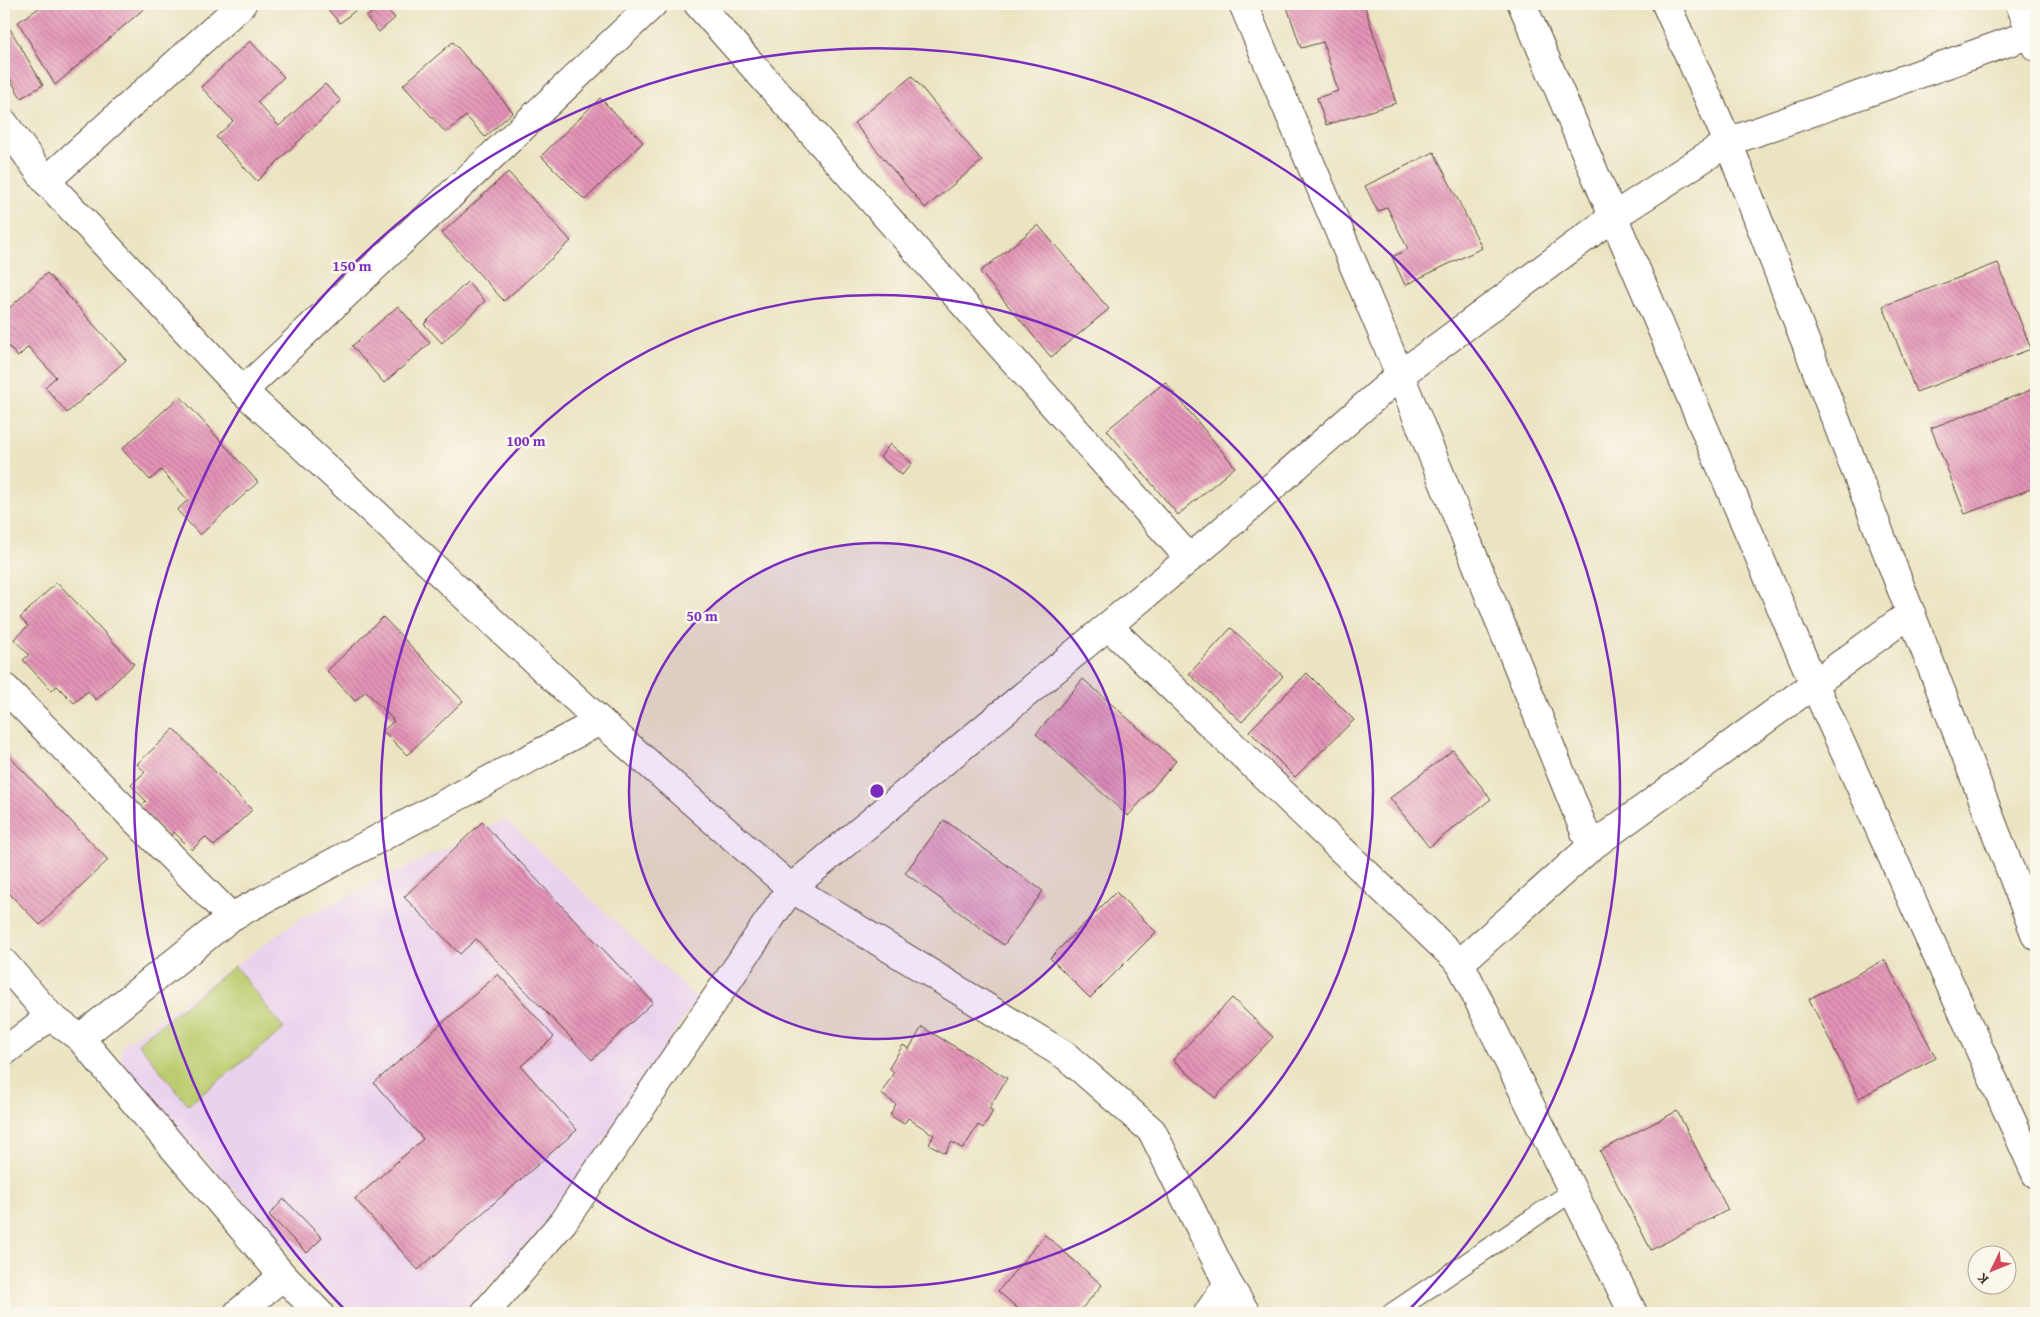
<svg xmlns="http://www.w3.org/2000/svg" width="2040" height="1317" font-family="'Gentium Book Plus',serif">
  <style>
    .built { fill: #ead1ed }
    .pitch { fill: #bbcd70; stroke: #7b7c47 }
    .building { fill: url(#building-back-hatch) }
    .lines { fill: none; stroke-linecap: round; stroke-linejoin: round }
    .service-casing { stroke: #554637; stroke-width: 21 }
    .minor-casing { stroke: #554637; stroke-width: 30 }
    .service { stroke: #fff; stroke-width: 19 }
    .minor { stroke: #fff; stroke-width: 28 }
    .ring { fill: none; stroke: #7b2cbf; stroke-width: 2.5 }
    .centre { fill: #7b2cbf; stroke: #fbf7ec; stroke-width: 2.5 }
    .ring-label { font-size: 15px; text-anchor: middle; font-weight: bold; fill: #7b2cbf; stroke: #fbf7ec; stroke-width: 5; stroke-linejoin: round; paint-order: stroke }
  </style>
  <defs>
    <pattern id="building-back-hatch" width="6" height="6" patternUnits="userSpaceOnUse" patternTransform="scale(1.25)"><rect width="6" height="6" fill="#e494b7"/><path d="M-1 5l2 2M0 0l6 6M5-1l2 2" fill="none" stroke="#ba7994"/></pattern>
  </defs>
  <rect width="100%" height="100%" fill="#fbf7ec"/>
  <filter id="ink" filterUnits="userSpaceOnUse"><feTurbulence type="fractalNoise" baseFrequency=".02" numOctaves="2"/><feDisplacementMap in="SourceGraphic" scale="10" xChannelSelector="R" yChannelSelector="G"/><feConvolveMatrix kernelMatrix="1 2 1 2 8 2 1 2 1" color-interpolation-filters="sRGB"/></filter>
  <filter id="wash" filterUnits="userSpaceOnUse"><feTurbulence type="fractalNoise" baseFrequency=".0096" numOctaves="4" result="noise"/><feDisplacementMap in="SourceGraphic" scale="20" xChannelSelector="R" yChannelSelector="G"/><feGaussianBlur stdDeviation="1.12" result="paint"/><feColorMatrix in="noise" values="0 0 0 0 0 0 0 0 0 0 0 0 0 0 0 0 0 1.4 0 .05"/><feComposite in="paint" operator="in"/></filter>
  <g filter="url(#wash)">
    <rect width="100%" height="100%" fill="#ebe4c3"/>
    <path class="built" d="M505,819l192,179 -139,213 -95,102h-113l-229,-243 1,-24 178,-127z"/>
    <path class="pitch" d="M235,966l49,63 -96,76 -50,-62z"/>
    <g id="blocks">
      <g class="building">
        <path d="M45,4h98l3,3 -91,78 -37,-63z"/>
        <path d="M323,4h40l-23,19z"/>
        <path d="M366,4h16l13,14 -16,14 -13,-15 7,-5z"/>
        <path d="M1286,4h78l32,99 -70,22 -9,-27 21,-7 -15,-49 -22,6z"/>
        <path d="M10,29l33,56 -22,13 -17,-30v-36z"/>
        <path d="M250,41l34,36 -27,25 22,24 46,-42 16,17 -84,80 -41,-44 17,-16 -32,-34z"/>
        <path d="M453,42l60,70 -28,25 -19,-21 -20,17 -43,-48z"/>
        <path d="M912,76l70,85 -57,47 -71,-85z"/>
        <path d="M600,98l43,44 -58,58 -44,-44z"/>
        <path d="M1434,152l48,96 -77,37 -13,-28 16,-8 -21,-42 -9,5 -13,-26z"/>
        <path d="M508,172l63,69 -67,60 -62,-68z"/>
        <path d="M1038,225l71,84 -58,48 -71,-85z"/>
        <path d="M1998,263l33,86 -115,43 -33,-86z"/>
        <path d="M47,273l79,87 -59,53 -22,-26 11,-10 -28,-30 -10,10 -14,-16v-28z"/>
        <path d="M467,282l18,19 -43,42 -18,-19z"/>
        <path d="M398,306l32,37 -46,40 -32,-37z"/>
        <path d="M1165,382l70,85 -57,48 -71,-85z"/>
        <path d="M2036,388v99l-71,27 -34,-86z"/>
        <path d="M180,396l78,86 -58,53 -23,-25 11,-10 -27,-30 -11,10 -28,-31z"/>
        <path d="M890,444l22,19 -10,12 -22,-18z"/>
        <path d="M57,582l77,82 -38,36 -8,-9 -14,12 -17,-17 -5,5 -29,-31 6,-5 -15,-16 14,-13 -8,-8z"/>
        <path d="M383,617l80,84 -56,54 -24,-24 11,-10 -28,-30 -11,10 -28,-30z"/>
        <path d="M1231,628l52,48 -41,46 -53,-48z"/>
        <path d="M1307,673l47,47 -59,57 -46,-46z"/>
        <path d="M1083,679l93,82 -48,55 -92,-82z"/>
        <path d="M174,729l78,81 -38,36 -9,-9 -13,13 -18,-18 -5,5 -29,-30 6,-6 -15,-16 14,-13 -8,-8z"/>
        <path d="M1453,750l38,49 -62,48 -39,-49z"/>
        <path d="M4,751l104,109 -68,65 -32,-33 -4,4z"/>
        <path d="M944,820l99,71 -39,54 -99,-72z"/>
        <path d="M482,822l171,180 -61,58 -116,-121 -16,15 -56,-57z"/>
        <path d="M1116,892l40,40 -66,66 -40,-40z"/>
        <path d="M1885,960l51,98 -77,40 -50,-99z"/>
        <path d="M498,974l56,63 -33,29 56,64 -159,140 -63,-71 68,-60 -49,-56z"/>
        <path d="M1232,998l41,39 -58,61 -42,-38z"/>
        <path d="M922,1027l85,51 -18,30 4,3 -10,17 -5,-3 -15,24 -11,-7 -7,11 -16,-9 5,-9 -26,-17 -4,6 -14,-9 6,-11 -15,-10 13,-22 -5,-4 14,-23 6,4z"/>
        <path d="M1677,1111l51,99 -77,40 -51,-99z"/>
        <path d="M284,1199l38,39 -15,15 -38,-38z"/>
        <path d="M1045,1235l57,50 -24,28h-55l-25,-22z"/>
      </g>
    </g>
  </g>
  <g filter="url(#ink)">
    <use href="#blocks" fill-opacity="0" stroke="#554637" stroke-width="1"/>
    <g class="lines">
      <defs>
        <path id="service" d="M1392,1313l181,-122"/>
        <g id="minor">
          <path d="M698,4l491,554"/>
          <path d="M1243,4l157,371 191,472"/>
          <path d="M1522,4l292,680 222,490"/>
          <path d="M1666,4l62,138 308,794"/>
          <path d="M2020,4l16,43"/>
          <path d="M4,123l42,58 197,210 357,330 191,167 275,168 86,75 76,153 18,29"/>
          <path d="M46,181l196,-177"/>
          <path d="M243,391l410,-387"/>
          <path d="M1108,626l352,337 173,350"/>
          <path d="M4,687l227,230"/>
          <path d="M4,963l46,53 30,22 203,238 36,37"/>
          <path d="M1460,963l131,-116 320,-234"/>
          <path d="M80,1038l151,-121 369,-196"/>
          <path d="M4,1052l46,-36"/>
          <path d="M238,1313l45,-37"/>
          <path d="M485,1313l78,-91 228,-334 422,-349 187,-164 213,-158 115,-75 303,-108"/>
          <path d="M1208,1313l20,-29"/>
        </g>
      </defs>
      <use href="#service" class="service-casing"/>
      <use href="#minor" class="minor-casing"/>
      <use href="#service" class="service"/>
      <use href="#minor" class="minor"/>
    </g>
  </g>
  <circle cx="877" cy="791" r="248" fill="#7b2cbf" fill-opacity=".12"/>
  <g class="ring">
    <circle cx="877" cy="791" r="248"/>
    <circle cx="877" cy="791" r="496"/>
    <path d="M347 1312A743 743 0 1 1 1407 1312"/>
  </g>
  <circle cx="877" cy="791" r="8" class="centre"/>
  <g class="ring-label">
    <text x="352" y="271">150 m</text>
    <text x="526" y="446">100 m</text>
    <text x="702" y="621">50 m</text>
  </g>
  <rect width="2040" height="1317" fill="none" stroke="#fbf7ec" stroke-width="20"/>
  <g transform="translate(1992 1270) rotate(227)"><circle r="24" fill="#fbf7ec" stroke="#aea59a"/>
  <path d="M0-4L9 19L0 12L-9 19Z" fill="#d1495b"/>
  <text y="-8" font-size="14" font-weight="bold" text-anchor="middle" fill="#3b2a1e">K</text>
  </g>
</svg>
